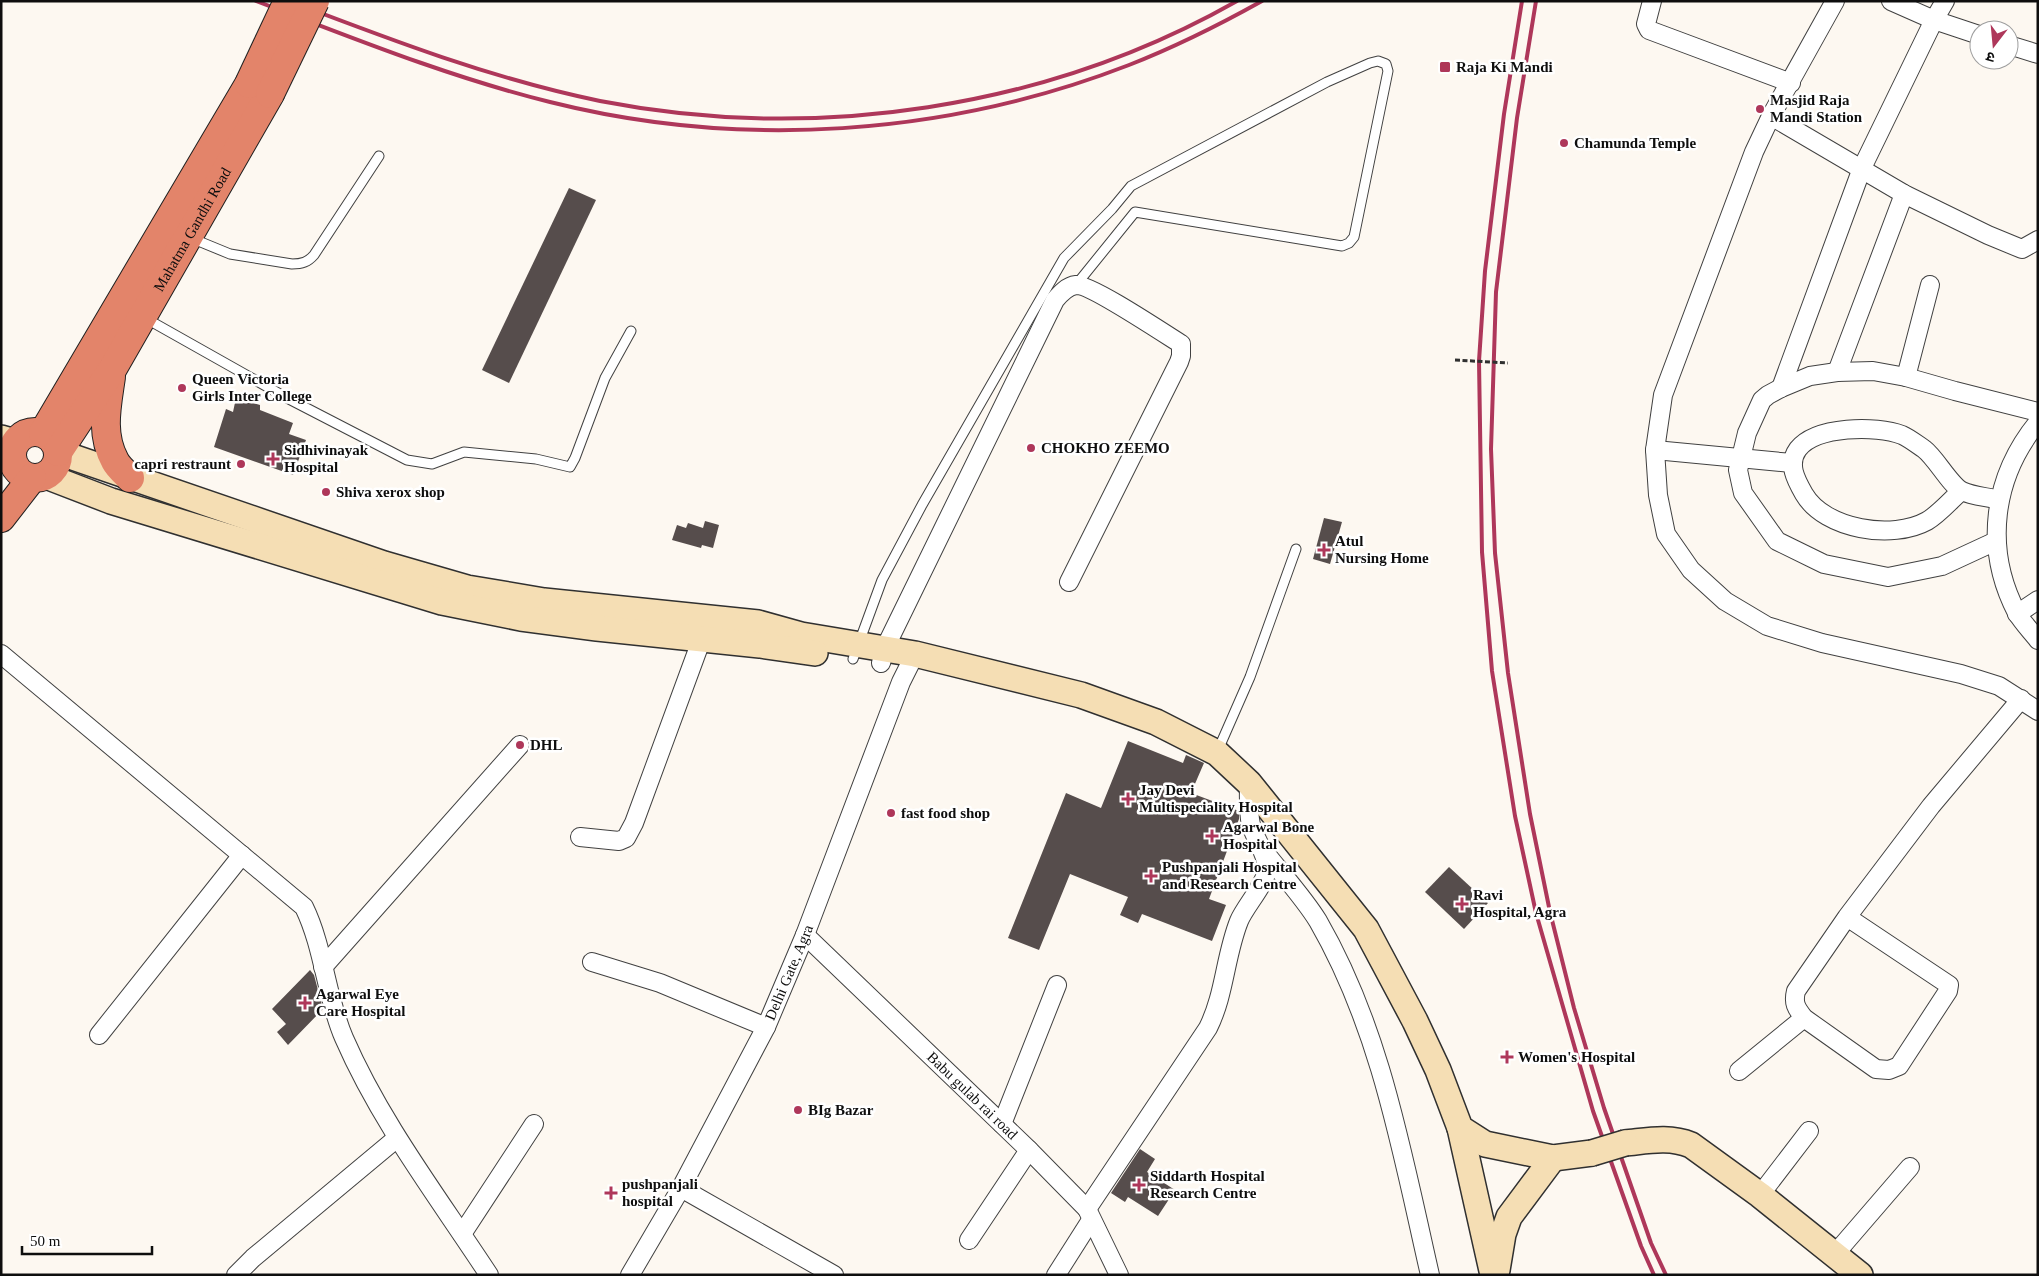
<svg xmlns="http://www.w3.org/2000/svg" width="2039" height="1276" font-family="'Times New Roman','Noto Sans Devanagari',serif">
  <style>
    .building { fill: #564d4c }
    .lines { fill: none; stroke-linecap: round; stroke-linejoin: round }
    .lane-casing { stroke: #414141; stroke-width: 11 }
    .street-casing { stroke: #414141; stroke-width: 20 }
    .secondary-casing { stroke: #303030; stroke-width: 28 }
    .highway-casing { stroke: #1f1f1f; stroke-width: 30 }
    .lane { stroke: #fff; stroke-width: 9 }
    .street { stroke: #fff; stroke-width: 18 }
    .secondary { stroke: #f5deb4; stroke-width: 25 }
    .highway { stroke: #e3846a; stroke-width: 28 }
    .rail { stroke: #ae375a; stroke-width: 4 }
    .secondary-bridge-casing { stroke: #303030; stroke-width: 28; stroke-linecap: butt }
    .highway-bridge-casing { stroke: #1f1f1f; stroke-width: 30; stroke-linecap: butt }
    .path-bridge { stroke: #303030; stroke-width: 3; stroke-dasharray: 5 2.5; stroke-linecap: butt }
    .secondary-bridge { stroke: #f5deb4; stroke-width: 25 }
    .highway-bridge { stroke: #e3846a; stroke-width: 28 }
    .poi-dot { fill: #ae375a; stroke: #fff; stroke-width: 2 }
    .labels { text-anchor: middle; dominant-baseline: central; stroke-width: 5; stroke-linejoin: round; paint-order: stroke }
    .poi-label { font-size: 15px; font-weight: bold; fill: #0e0e0e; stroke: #fff; text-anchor: start }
    .street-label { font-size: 15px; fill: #0e0e0e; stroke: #fff }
  </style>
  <rect width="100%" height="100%" fill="#fdf8f1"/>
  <g class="building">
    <path d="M569,188l27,12 -87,183 -27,-13z"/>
    <path d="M236,398l24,7v5l33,13 -4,11 17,6 -13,35 -79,-28 12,-38 7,3z"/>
    <path d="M1324,518l18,4 -12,42 -17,-5z"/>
    <path d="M705,521l14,4 -6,23 -11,-3 -1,3 -29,-8 5,-15 9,3 2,-5 15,5z"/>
    <path d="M1128,741l55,22 3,-8 18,8 -13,30 48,18v8l-30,80 17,6 -14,36 -70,-27 -4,9 -18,-8 8,-18 -58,-23 -31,76 -31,-12 58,-145 35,15z"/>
    <path d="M1449,867l39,36 -24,26 -39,-37z"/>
    <path d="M310,970l4,5 9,34 -35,36 -11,-13 9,-8 -14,-15z"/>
    <path d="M1140,1149l15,10 -8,13 28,18 -17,26 -30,-19 -3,5 -14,-9z"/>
  </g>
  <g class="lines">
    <defs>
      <g id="lane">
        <path d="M191,238l39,16 62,10c10,0 16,-2 22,-9l65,-99"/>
        <path d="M145,318l142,80 120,62 25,4 32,-12 72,7 34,8 5,-9 30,-80 26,-47"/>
        <path d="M853,659l29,-79 40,-75 142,-247 48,-49 19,-23 196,-104 43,-19 8,-2 8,3 2,7 -34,166 -5,6 -7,3 -207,-34 -59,73"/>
        <path d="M1218,750l32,-73 46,-128"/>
      </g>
      <g id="street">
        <path d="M1652,1l-6,23 3,6 142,53"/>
        <path d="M1835,1l-64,115 -17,36 -91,243 -8,55 3,45 8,39 25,36 34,31 42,25 55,17 139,31 38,12 39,25"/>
        <path d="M1891,1l43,19 45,15"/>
        <path d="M2009,45l29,9"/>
        <path d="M1771,116l133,78 84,41 34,14 16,-9"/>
        <path d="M1837,372l67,-178"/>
        <path d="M1906,377l24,-92"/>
        <path d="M1781,388l81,-220 72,-148 11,-19"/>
        <path d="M2038,422c-45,55 -55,126 -21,191 5,9 14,18 21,27"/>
        <path d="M1655,450l137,13"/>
        <path d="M1961,491c-10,9 -22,23 -34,30 -34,19 -102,9 -123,-27 -8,-14 -17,-30 -6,-45 18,-23 78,-24 104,-14 7,3 16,10 22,14 12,9 26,36 38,42 10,5 26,6 37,9"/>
        <path d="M1996,541l-54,25 -54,11 -64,-13 -47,-23 -34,-48 -5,-23 9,-37 15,-33 6,-5 13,-7 29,-12 27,-4 36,-1 33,6 49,14 83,21"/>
        <path d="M2017,614l21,-14"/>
        <path d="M1,654l303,253c20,41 22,90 40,131 37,85 94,159 145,237"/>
        <path d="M881,663l4,-15 170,-348c5,-6 12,-14 21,-15 14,-1 89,49 105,59v12l-2,6 -110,220"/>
        <path d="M580,837l39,4 7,-3 8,-15 71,-193"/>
        <path d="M1264,851c17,22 40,47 54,70 63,109 84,232 112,354"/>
        <path d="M1847,917l102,68 -1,6 -49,75 -10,4 -13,-1 -72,-51c-8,-10 -11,-15 -8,-27l51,-74 84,-111 90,-107"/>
        <path id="s1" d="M805,935l224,215 58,59 32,66"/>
        <path d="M592,962l68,21 106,44"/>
        <path d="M323,967l197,-222"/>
        <path d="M99,1035l143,-180"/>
        <path d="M1739,1071l65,-53"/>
        <path d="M1002,1124l55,-139"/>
        <path d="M681,1188l153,87"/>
        <path d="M1760,1195l49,-64"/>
        <path d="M1087,1209l121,-181c17,-34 17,-72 31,-107 6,-15 28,-38 28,-53 -1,-16 -12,-29 -16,-43 -3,-13 -2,-29 -2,-42"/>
        <path d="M462,1234l72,-110"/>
        <path d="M969,1240l60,-90"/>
        <path d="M1835,1254l75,-87"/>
        <path d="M236,1275l17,-17 144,-120"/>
        <path id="s2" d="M630,1275l51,-87 85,-161 39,-92 96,-253 14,-28"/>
        <path d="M1056,1275l35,-55"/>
      </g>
      <g id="secondary">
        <path d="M1,438l14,4"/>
        <path d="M58,452l326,112 83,24 77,13 214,22 43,12 114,19 166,41 75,27 61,31 32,30 117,146 49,92 23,49 22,58 25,16 68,14 39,-5"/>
        <path d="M46,476l65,25 331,101 79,16 76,10 163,17 55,8"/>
        <path d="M1460,1128l33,147"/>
        <path d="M1625,1143c22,-2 44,-7 66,2l69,50 100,80"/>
        <path d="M1497,1270l6,-36 6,-17 44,-59"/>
      </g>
      <g id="highway">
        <path d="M111,377c-4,28 -11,57 4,84 3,6 10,12 15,17"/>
        <circle cx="35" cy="455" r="23"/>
        <path d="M43,433l206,-349"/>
        <path id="s3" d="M58,452l55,-84 157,-274"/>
        <path d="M1,518l31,-40"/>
      </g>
    </defs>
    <use href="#lane" class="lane-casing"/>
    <use href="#street" class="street-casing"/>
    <use href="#secondary" class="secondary-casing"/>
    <use href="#highway" class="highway-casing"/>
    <use href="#lane" class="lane"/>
    <use href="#street" class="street"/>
    <use href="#secondary" class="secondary"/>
    <use href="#highway" class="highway"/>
    <g class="rail">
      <path d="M256,1c97,37 193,76 294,101 191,48 396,34 579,-37 46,-18 90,-40 133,-64"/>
      <path d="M289,1c102,39 204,78 311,100 215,42 447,8 637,-100"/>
      <path d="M1522,1l-18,113 -19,157 -6,90 3,191 10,119 23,145 21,97 57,198 48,135 13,29"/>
      <path d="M1536,1l-19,117 -21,174 -5,157 4,104 13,120 22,141 20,98 24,96 30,100 47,135 15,32"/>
    </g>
    <defs>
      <path id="secondary-bridge" d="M1592,1153l33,-10"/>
      <g id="highway-bridge">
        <path d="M249,84l39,-83"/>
        <path d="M270,94l45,-93"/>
      </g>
    </defs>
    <use href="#secondary-bridge" class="secondary-bridge-casing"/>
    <use href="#highway-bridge" class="highway-bridge-casing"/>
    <path class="path-bridge" d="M1455,360l53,3"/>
    <use href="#secondary-bridge" class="secondary-bridge"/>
    <use href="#highway-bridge" class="highway-bridge"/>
  </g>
  <g class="poi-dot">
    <rect x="1439" y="61" width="12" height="12" rx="2.5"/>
    <circle cx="1760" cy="109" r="5"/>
    <circle cx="1564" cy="143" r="5"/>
    <circle cx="182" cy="388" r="5"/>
    <circle cx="1031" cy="448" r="5"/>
    <path d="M270.5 451.5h5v5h5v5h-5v5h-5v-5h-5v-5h5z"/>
    <circle cx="241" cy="464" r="5"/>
    <circle cx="326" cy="492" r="5"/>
    <path d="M1321.5 542.5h5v5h5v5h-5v5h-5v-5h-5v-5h5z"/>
    <circle cx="520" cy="745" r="5"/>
    <path d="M1125.5 791.5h5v5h5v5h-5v5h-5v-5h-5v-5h5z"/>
    <circle cx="891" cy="813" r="5"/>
    <path d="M1209.5 828.5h5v5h5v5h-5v5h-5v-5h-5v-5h5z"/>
    <path d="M1148.5 868.5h5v5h5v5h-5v5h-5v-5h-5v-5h5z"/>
    <path d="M1459.5 896.5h5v5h5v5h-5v5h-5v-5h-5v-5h5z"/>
    <path d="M302.5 995.5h5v5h5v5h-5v5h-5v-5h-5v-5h5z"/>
    <path d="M1504.5 1049.5h5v5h5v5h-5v5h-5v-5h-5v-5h5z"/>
    <circle cx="798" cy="1110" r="5"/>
    <path d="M1136.5 1177.5h5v5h5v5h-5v5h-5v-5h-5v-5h5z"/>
    <path d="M608.5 1185.5h5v5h5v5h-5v5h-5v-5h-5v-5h5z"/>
  </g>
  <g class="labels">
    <g class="poi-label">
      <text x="1456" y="67">Raja Ki Mandi</text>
      <text x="1770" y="100">Masjid Raja<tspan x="1770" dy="17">Mandi Station</tspan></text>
      <text x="1574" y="143">Chamunda Temple</text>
      <text x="192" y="379">Queen Victoria<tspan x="192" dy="17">Girls Inter College</tspan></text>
      <text x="1041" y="448">CHOKHO ZEEMO</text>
      <text x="284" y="450">Sidhivinayak<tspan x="284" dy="17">Hospital</tspan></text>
      <text x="231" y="464" text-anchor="end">capri restraunt</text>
      <text x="336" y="492">Shiva xerox shop</text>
      <text x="1335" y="541">Atul<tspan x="1335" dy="17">Nursing Home</tspan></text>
      <text x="530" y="745">DHL</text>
      <text x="1139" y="790">Jay Devi<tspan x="1139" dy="17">Multispeciality Hospital</tspan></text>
      <text x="901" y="813">fast food shop</text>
      <text x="1223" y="827">Agarwal Bone<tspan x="1223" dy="17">Hospital</tspan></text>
      <text x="1162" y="867">Pushpanjali Hospital<tspan x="1162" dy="17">and Research Centre</tspan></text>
      <text x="1473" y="895">Ravi<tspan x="1473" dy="17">Hospital, Agra</tspan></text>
      <text x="316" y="994">Agarwal Eye<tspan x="316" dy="17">Care Hospital</tspan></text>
      <text x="1518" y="1057">Women's Hospital</text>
      <text x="808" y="1110">BIg Bazar</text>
      <text x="1150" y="1176">Siddarth Hospital<tspan x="1150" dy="17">Research Centre</tspan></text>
      <text x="622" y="1184">pushpanjali<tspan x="622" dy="17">hospital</tspan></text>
    </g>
    <g class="street-label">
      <text stroke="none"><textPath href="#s3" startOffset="260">Mahatma Gandhi Road</textPath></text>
      <text stroke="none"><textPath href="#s2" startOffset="342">Delhi Gate, Agra</textPath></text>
      <text stroke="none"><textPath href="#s1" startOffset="232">Babu gulab rai road</textPath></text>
    </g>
  </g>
  <rect width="2039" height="1276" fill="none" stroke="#0e0e0e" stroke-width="5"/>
  <g transform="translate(1994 45) rotate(196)"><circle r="24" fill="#ffffff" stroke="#9f9f9f"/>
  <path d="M0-4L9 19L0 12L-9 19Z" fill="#ae375a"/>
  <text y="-8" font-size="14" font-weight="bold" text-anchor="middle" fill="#0e0e0e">उ</text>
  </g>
  <path d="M22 1246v8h130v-8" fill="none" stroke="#0e0e0e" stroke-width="2.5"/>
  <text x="30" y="1246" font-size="15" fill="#0e0e0e" stroke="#ffffff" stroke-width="4" paint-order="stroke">50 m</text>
</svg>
